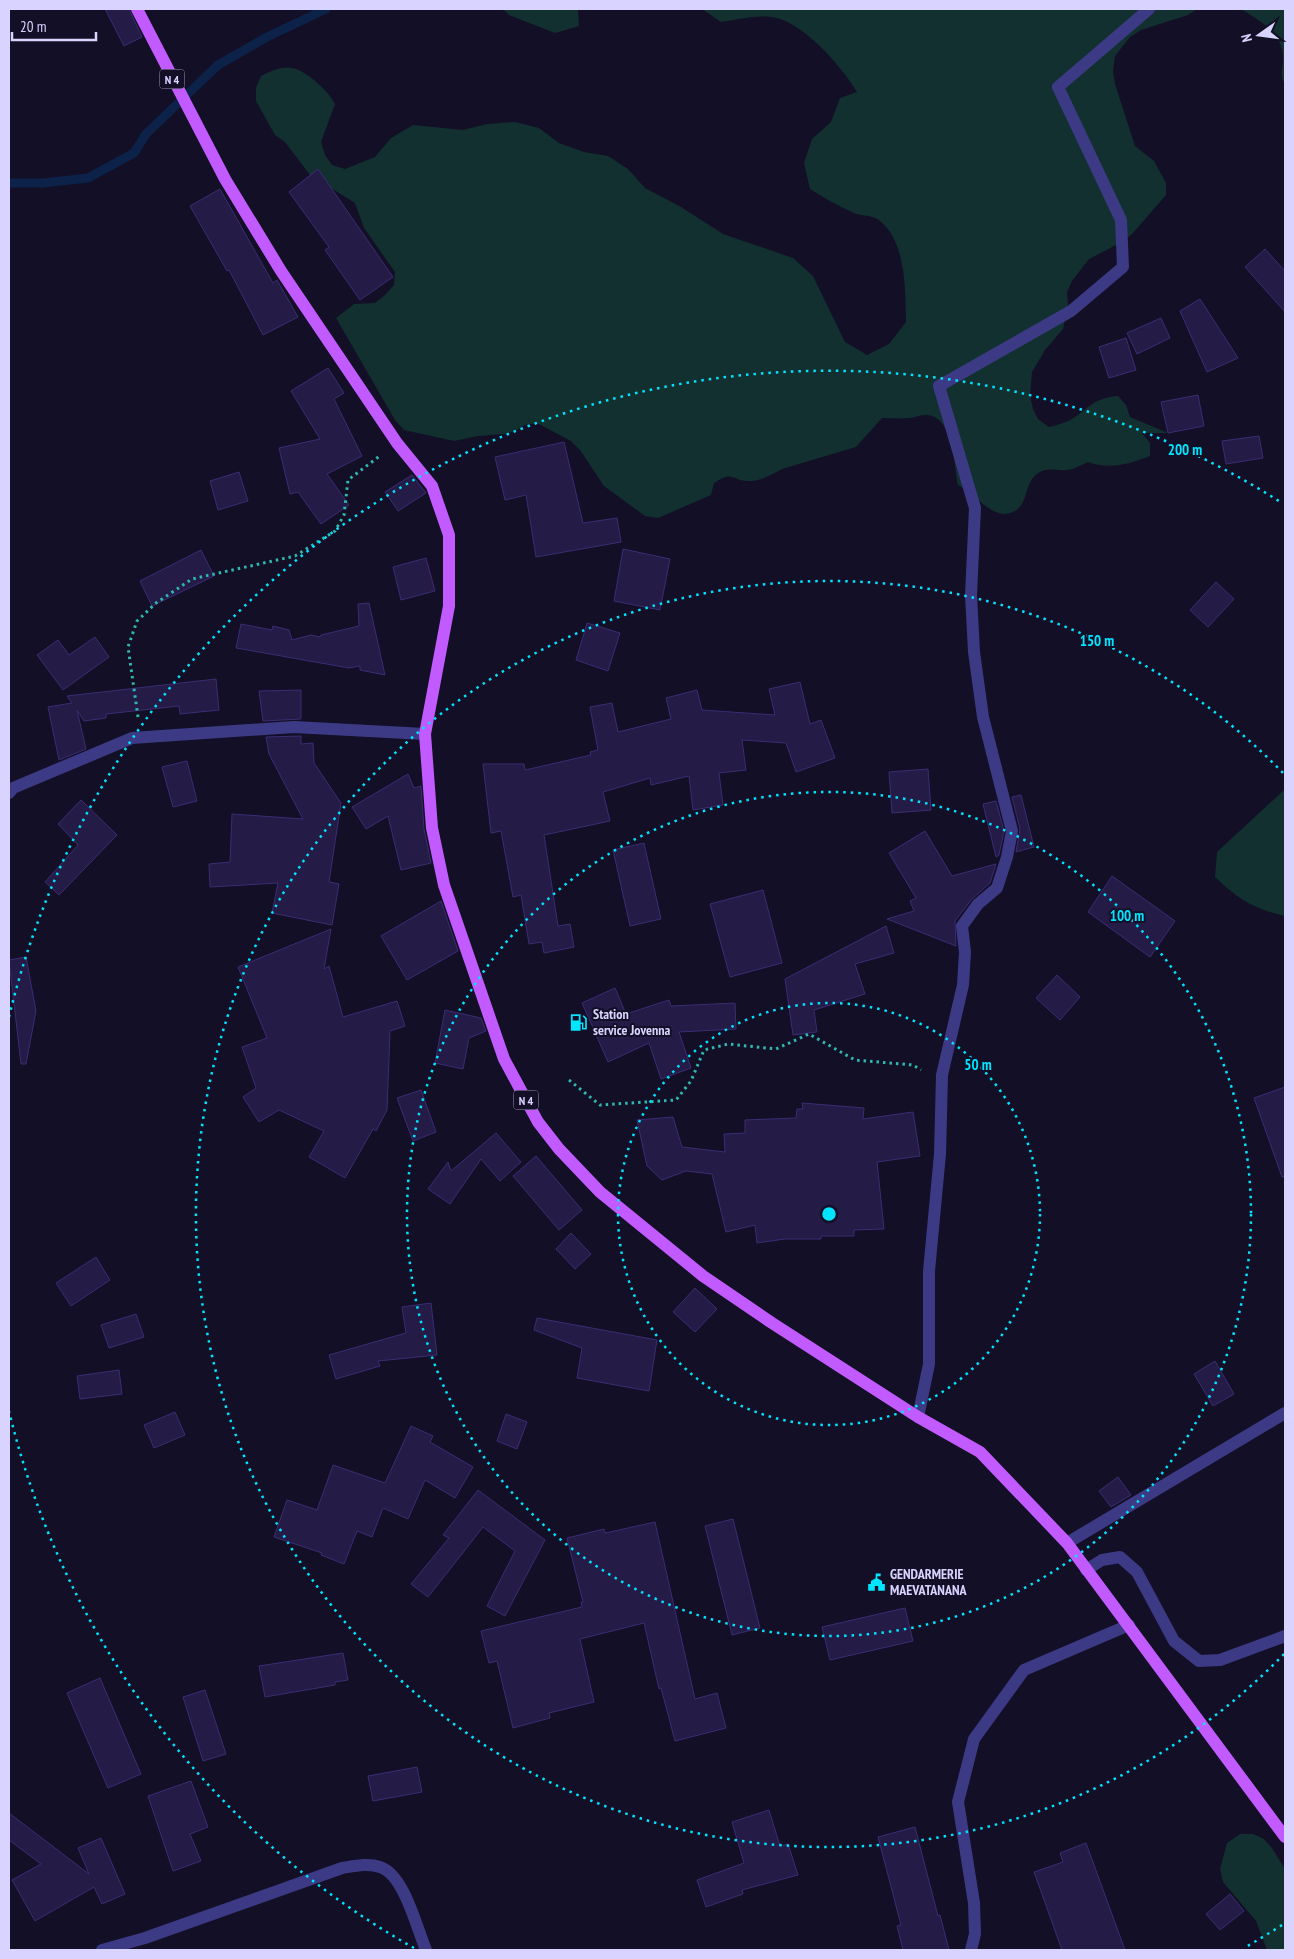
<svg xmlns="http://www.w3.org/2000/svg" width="1294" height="1959" font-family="'PT Sans Narrow',sans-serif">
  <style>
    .green { fill: #12302f }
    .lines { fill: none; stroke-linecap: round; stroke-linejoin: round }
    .stream { stroke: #0c2248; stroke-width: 9 }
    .building { fill: #241b47; stroke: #3b2d73 }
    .path { stroke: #2fb8b0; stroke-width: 3; stroke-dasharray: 2.5 4; stroke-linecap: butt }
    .minor { stroke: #3d3a85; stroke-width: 12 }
    .major { stroke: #c25bff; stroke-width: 12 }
    .ring { fill: none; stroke: #00e5ff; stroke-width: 2.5; stroke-dasharray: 2.5 5 }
    .labels { text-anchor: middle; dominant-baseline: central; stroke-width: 4; stroke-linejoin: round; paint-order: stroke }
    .shield { fill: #130f26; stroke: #9e99be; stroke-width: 1 }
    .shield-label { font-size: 12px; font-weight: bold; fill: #d9d4ff }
    .poi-label { font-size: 14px; font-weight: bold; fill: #d9d4ff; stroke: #130f26; text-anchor: start }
    .centre { fill: #00e5ff; stroke: #130f26; stroke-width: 2.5 }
    .ring-label { font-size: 15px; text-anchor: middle; font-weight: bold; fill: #00e5ff; stroke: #130f26; stroke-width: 4; stroke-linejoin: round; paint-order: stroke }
  </style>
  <rect width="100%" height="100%" fill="#130f26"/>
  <g class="green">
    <path d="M503,9h75l1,17 -24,7 -46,-18z"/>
    <path d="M702,9h495l-9,6 -47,15 -11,7 -15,19 -2,15 2,13 20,62 19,15 12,22v12l-33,38 -9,8 -35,18 -17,22 -5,11 1,13 -5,24 -18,21 -13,22 -2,24 3,13 5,10 11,8c8,-2 16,-4 23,-8 19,-12 19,-20 46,-23l8,9 4,12 38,16h-26l8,10v13c-21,8 -40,14 -62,6 -7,3 -13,7 -21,8 -9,1 -18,-3 -27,2 -18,9 -9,35 -30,41 -18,6 -36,-20 -52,-28 -4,-19 -4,-72 -34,-70 -5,0 -10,3 -15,3 -8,1 -18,0 -27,0l-26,29 -74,22c-9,5 -23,13 -34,12 -17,-1 -15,-11 -34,2l-3,12 -53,23 -13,-2 -41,-30 -24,-36 -9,-9 -34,-18 -12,2 -10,6 -11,3 -26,2 -24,5 -50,-11 -9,-10 -59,-102 18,-14 21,-1 10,-8 9,-10 1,-13 -31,-44 -9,-25 -45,-28 -25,-33 -10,-7 -19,-34v-13l5,-12c23,-12 33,-12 53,4 9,8 15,13 21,24l-14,38 4,13 7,10 13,4 30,-12 16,-19 22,-13 50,5 24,-6 28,-2 24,6 20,15 25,9 24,4 20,13 17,19 36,19 42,27 70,24 20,18 32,66 22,13 22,-11 17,-22c-1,-31 1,-80 -27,-102 -6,-5 -18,-4 -25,-7 -16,-7 -30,-15 -44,-24l-6,-26 8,-24 19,-17 9,-24 17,-6c-15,-25 -55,-72 -86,-75 -15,-2 -35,3 -50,5z"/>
    <path d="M1241,9h44v75c-5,-8 -3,-13 -2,-22 1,-29 -20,-39 -42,-53z"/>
    <path d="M1285,789v127c-29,-6 -49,-18 -70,-39l2,-25z"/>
    <path d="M1240,1834h13l11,5 8,9 13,21v81h-18l-11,-29 -33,-39 -3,-13 7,-26z"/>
  </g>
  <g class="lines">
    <path class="stream" d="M9,183h34l45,-5 46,-25 12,-19 72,-69 49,-28 59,-28"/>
  </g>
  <g class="building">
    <path d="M105,9h24l13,28 -18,9z"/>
    <path d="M318,169l75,108 -33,23 -35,-50 4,-3 -40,-55z"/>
    <path d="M220,189l53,94 4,-3 21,37 -35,18 -34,-65 -2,1 -37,-65z"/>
    <path d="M1265,249l20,22v41l-40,-45z"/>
    <path d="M1200,299l38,59 -31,14 -27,-61z"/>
    <path d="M1161,318l9,20 -33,16 -10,-21z"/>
    <path d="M1126,338l10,32 -27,8 -10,-31z"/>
    <path d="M328,368l16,25 -10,6 28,57 -35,18 22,31 -28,19 -23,-32 -8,2 -11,-46 41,-9 -29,-48z"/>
    <path d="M1198,395l6,31 -36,7 -7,-31z"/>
    <path d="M1259,436l4,22 -37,6 -4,-23z"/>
    <path d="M564,442l19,81 34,-5 4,24 -85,15 -10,-62 -21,5 -10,-43z"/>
    <path d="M239,472l9,29 -30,9 -8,-29z"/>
    <path d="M412,475l14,18 -28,18 -13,-19z"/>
    <path d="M623,549l47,10 -10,51 -46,-9z"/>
    <path d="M201,550l13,26 -62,30 -12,-25z"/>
    <path d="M426,558l9,33 -34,9 -8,-33z"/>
    <path d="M1216,582l18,17 -26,28 -18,-17z"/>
    <path d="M369,603l16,72 -25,-5v-4l-11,2 -113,-20 5,-24 31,6 1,-4 16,4 3,10 19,-5 9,2 1,-2 38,-9 -1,-22z"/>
    <path d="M587,623l33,10 -12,38 -32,-11z"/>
    <path d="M95,637l14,20 -46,33 -26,-35 21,-15 11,15z"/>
    <path d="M216,679l3,31 -39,4 -1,-8 -73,8v4l-22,3 -7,-11 9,39 -27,11 -11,-53 24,-4 -5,-7z"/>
    <path d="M800,682l10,42 11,-4 14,38 -39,14 -10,-29 -44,-3 4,30 -27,3 4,32 -30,5 -4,-34 -38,9 -1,-7 -47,14 7,29 -66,14 14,91 12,-2 4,23 -30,6 -2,-11 -13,2 -8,-49 -8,2 -12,-66 -10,2 -8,-69h41l1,6 66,-15 -1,-3 8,-2 -8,-43 22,-4 6,29 53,-13 -5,-21 31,-8 5,20 73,5 -6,-26z"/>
    <path d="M301,690v29l-38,2 -4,-30z"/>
    <path d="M301,736v8l12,-1 1,20 27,40 -12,79 10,2 -7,41 -60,-12 6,-30 -68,4 -1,-23 21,-2 2,-48 71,5 -34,-65 -3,-17z"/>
    <path d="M187,761l10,40 -24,6 -11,-40z"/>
    <path d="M928,769l3,41 -39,3 -3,-41z"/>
    <path d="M408,774l6,14 7,-2 3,43 7,34 -30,7 -13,-54 -22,13 -14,-22z"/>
    <path d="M1021,795l13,52 -18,5 4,-23 -8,-32z"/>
    <path d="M81,800l36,35 -58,60 -14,-13 33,-37 -20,-21z"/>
    <path d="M996,801l8,30 -5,24 -3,2 -13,-53z"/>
    <path d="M925,831l27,45 44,-12 -6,19 -18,16 -17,22 1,25 -69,-27 27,-8 -4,-10 6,-3 -27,-45z"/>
    <path d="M644,843l17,76 -31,7 -17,-76z"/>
    <path d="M1112,876l63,45 -25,36 -62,-45z"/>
    <path d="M763,890l19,73 -52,14 -20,-73z"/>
    <path d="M441,901l17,50 -51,29 -26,-44z"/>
    <path d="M886,926l8,27 -39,11 10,30 -51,16 3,22 -24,3 -8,-56z"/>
    <path d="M331,929l-7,40 5,-3 14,51 54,-16 8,25 -15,5 -3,79 -11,21 -3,-2 -28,49 -36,-21 15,-26 -45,-21 -20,12 -16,-25 13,-9 -14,-41 25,-9 -29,-71z"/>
    <path d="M26,957l10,54 -10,53h-5l-12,-104z"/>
    <path d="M1057,975l23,22 -20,23 -24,-22z"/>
    <path d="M615,988l11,26 43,-14 2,6 64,-3 1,26 -57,3 12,36 -30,11 -12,-36 -41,19 -26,-59z"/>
    <path d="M445,1010l36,8 5,13 -17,7 -6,31 -28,-6z"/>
    <path d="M1285,1087v89l-3,1 -28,-79z"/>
    <path d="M421,1090l15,42 -23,9 -16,-43z"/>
    <path d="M802,1103l62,5 -1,11 50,-7 7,44 -43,6 7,67 -30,1v6h-33v3h-36l-28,4 -2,-18 -29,7 -14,-58 -26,-3 -24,9 -15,-14 -10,-46 36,-3 9,30 43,5 -1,-18 21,-1v-13l51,-2 1,-9h6z"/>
    <path d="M496,1133l25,29 -21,19 -19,-22 -31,45 -22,-15 20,-27 3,9z"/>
    <path d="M536,1156l46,54 -23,20 -46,-54z"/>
    <path d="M571,1233l20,21 -16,15 -19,-20z"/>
    <path d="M96,1257l14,23 -39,26 -15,-23z"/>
    <path d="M695,1288l22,21 -22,23 -22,-20z"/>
    <path d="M431,1303l6,52 -59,6 2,5 -44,13 -7,-24 77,-22 -4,-26z"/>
    <path d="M136,1314l8,23 -35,11 -8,-23z"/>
    <path d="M537,1318l120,22 -8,51 -72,-13 5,-30 -48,-18z"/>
    <path d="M1215,1361l19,33 -21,12 -19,-32z"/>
    <path d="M119,1370l3,24 -42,5 -3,-23z"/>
    <path d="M175,1412l10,23 -31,13 -10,-23z"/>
    <path d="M506,1414l21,8 -10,27 -20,-8z"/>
    <path d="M411,1426l22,10 -3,6 43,25 -18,31 -30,-18 -17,39 -25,-11 -11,29 -15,-6 -13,33 -23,-9 1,-2 -48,-16 13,-37 30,10 16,-45 52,18z"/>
    <path d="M1118,1477l13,18 -20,12 -12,-16z"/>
    <path d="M478,1490l67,50 -40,76 -18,-10 28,-55 -32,-24 -55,70 -17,-13 38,-46 -6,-3z"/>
    <path d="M733,1519l27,109 -28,7 -27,-109z"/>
    <path d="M655,1522l40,177 22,-6 9,35 -51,13 -14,-53 -2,1 -15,-66 -64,16 14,63 -45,11 1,5 -37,10 -16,-67 -8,2 -8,-32 101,-24 -1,-5h2l-16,-64 37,-9 1,4z"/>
    <path d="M905,1608l8,33 -83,19 -8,-33z"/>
    <path d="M343,1653l5,27 -13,2v3l-70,12 -6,-31z"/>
    <path d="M100,1678l41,96 -33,14 -41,-95z"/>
    <path d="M205,1690l21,64 -23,7 -20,-64z"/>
    <path d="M417,1767l5,25 -49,9 -5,-25z"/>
    <path d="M191,1781l17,46 -18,7 11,27 -28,10 -25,-75z"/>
    <path d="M769,1810l11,36 8,-2 10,31 -56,15 1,4 -37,13 -9,-27 47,-17 -12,-41z"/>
    <path d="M9,1813l80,61 -11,-26 23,-10 24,56 -23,10 -8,-17 -59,34 -23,-41 29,-16 -32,-24z"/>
    <path d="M915,1827l23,89 2,-1 9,35h-46l-6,-24 4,-1 -23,-88z"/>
    <path d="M1086,1843l39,107h-63l-28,-78 29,-10 -3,-9z"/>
    <path d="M1230,1894l14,17 -24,19 -14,-16z"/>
  </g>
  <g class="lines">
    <g class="path">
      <path d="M138,717l-10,-70 9,-26 19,-18 36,-24 103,-23 40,-25 9,-16 4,-35 33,-25"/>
      <path d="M569,1080l31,25 76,-5 15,-19 13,-31 24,-6 48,5 33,-15 46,26 58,5 8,5"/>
    </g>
    <g class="minor">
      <path d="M9,793l4,-5 119,-50 162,-11 131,7"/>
      <path d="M918,1417l11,-53v-93l11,-117 2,-79 21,-90 2,-33 -3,-26 16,-22 19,-16 10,-31 5,-26 -29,-114 -9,-65 -3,-57 4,-87 -36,-122 132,-75 52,-44 -2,-47 -63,-133 91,-78"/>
      <path d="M1067,1543l218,-130"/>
      <path d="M1086,1570l16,-10 18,-3 17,15 37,69 25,20 21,-1 65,-24"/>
      <path d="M102,1950l43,-12 197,-70c13,-2 26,-5 38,-1 24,7 37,62 46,83"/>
      <path d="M971,1950l4,-16 -1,-31 -16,-101 16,-63 50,-69 105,-45"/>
    </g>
    <path class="major" d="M137,9l88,170 56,92 116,172 35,43 17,49v71l-24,128 7,94 12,57 60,174 34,63 21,27 41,43 103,84 69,47 146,94 62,35 87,91 218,294"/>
  </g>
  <g class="ring">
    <circle cx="829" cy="1214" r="211"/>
    <circle cx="829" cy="1214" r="422"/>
    <path d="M1284 1654A633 633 0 1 1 1284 774"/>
    <path d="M1282 1925A843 843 0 0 1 1244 1948M414 1948A843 843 0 0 1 9 1411M9 1017A843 843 0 0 1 1282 503"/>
  </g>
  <defs>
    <symbol id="fuel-bare" viewBox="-9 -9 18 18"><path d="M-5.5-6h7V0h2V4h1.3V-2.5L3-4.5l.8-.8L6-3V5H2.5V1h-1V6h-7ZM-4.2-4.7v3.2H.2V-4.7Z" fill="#00e5ff" stroke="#130f26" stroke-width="2.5" paint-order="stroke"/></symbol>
    <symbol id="civic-bare" viewBox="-9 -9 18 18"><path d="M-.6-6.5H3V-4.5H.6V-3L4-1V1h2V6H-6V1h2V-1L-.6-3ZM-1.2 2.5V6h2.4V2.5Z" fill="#00e5ff" stroke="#130f26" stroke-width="2.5" paint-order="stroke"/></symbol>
  </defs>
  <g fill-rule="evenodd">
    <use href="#fuel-bare" x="566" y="1010" width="25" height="25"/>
    <use href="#civic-bare" x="864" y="1570" width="25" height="25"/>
  </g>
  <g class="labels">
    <g class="shield">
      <rect x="159.5" y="69.5" width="25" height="19" rx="4"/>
      <rect x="513.5" y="1090.5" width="25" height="19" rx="4"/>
    </g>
    <g class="shield-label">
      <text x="172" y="79">N 4</text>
      <text x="526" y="1100">N 4</text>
    </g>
    <g class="poi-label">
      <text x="593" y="1014">Station<tspan x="593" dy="16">service Jovenna</tspan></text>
      <text x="890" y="1574">GENDARMERIE<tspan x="890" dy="16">MAEVATANANA</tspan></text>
    </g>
  </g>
  <circle cx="829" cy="1214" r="8" class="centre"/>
  <g class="ring-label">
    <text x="1185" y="455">200 m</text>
    <text x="1097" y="646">150 m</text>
    <text x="1127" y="921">100 m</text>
    <text x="978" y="1070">50 m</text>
  </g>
  <rect width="1294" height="1959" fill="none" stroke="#d9d4ff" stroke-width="20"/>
  <g transform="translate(1259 35) rotate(256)" stroke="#130f26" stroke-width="4" paint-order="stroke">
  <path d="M0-4L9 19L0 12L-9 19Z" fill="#d9d4ff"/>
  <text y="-8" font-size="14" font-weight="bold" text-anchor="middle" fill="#d9d4ff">N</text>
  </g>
  <path d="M12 32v8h84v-8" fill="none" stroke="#d9d4ff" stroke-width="2.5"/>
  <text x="20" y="32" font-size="15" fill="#d9d4ff" stroke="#130f26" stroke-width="4" paint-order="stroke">20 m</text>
</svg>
